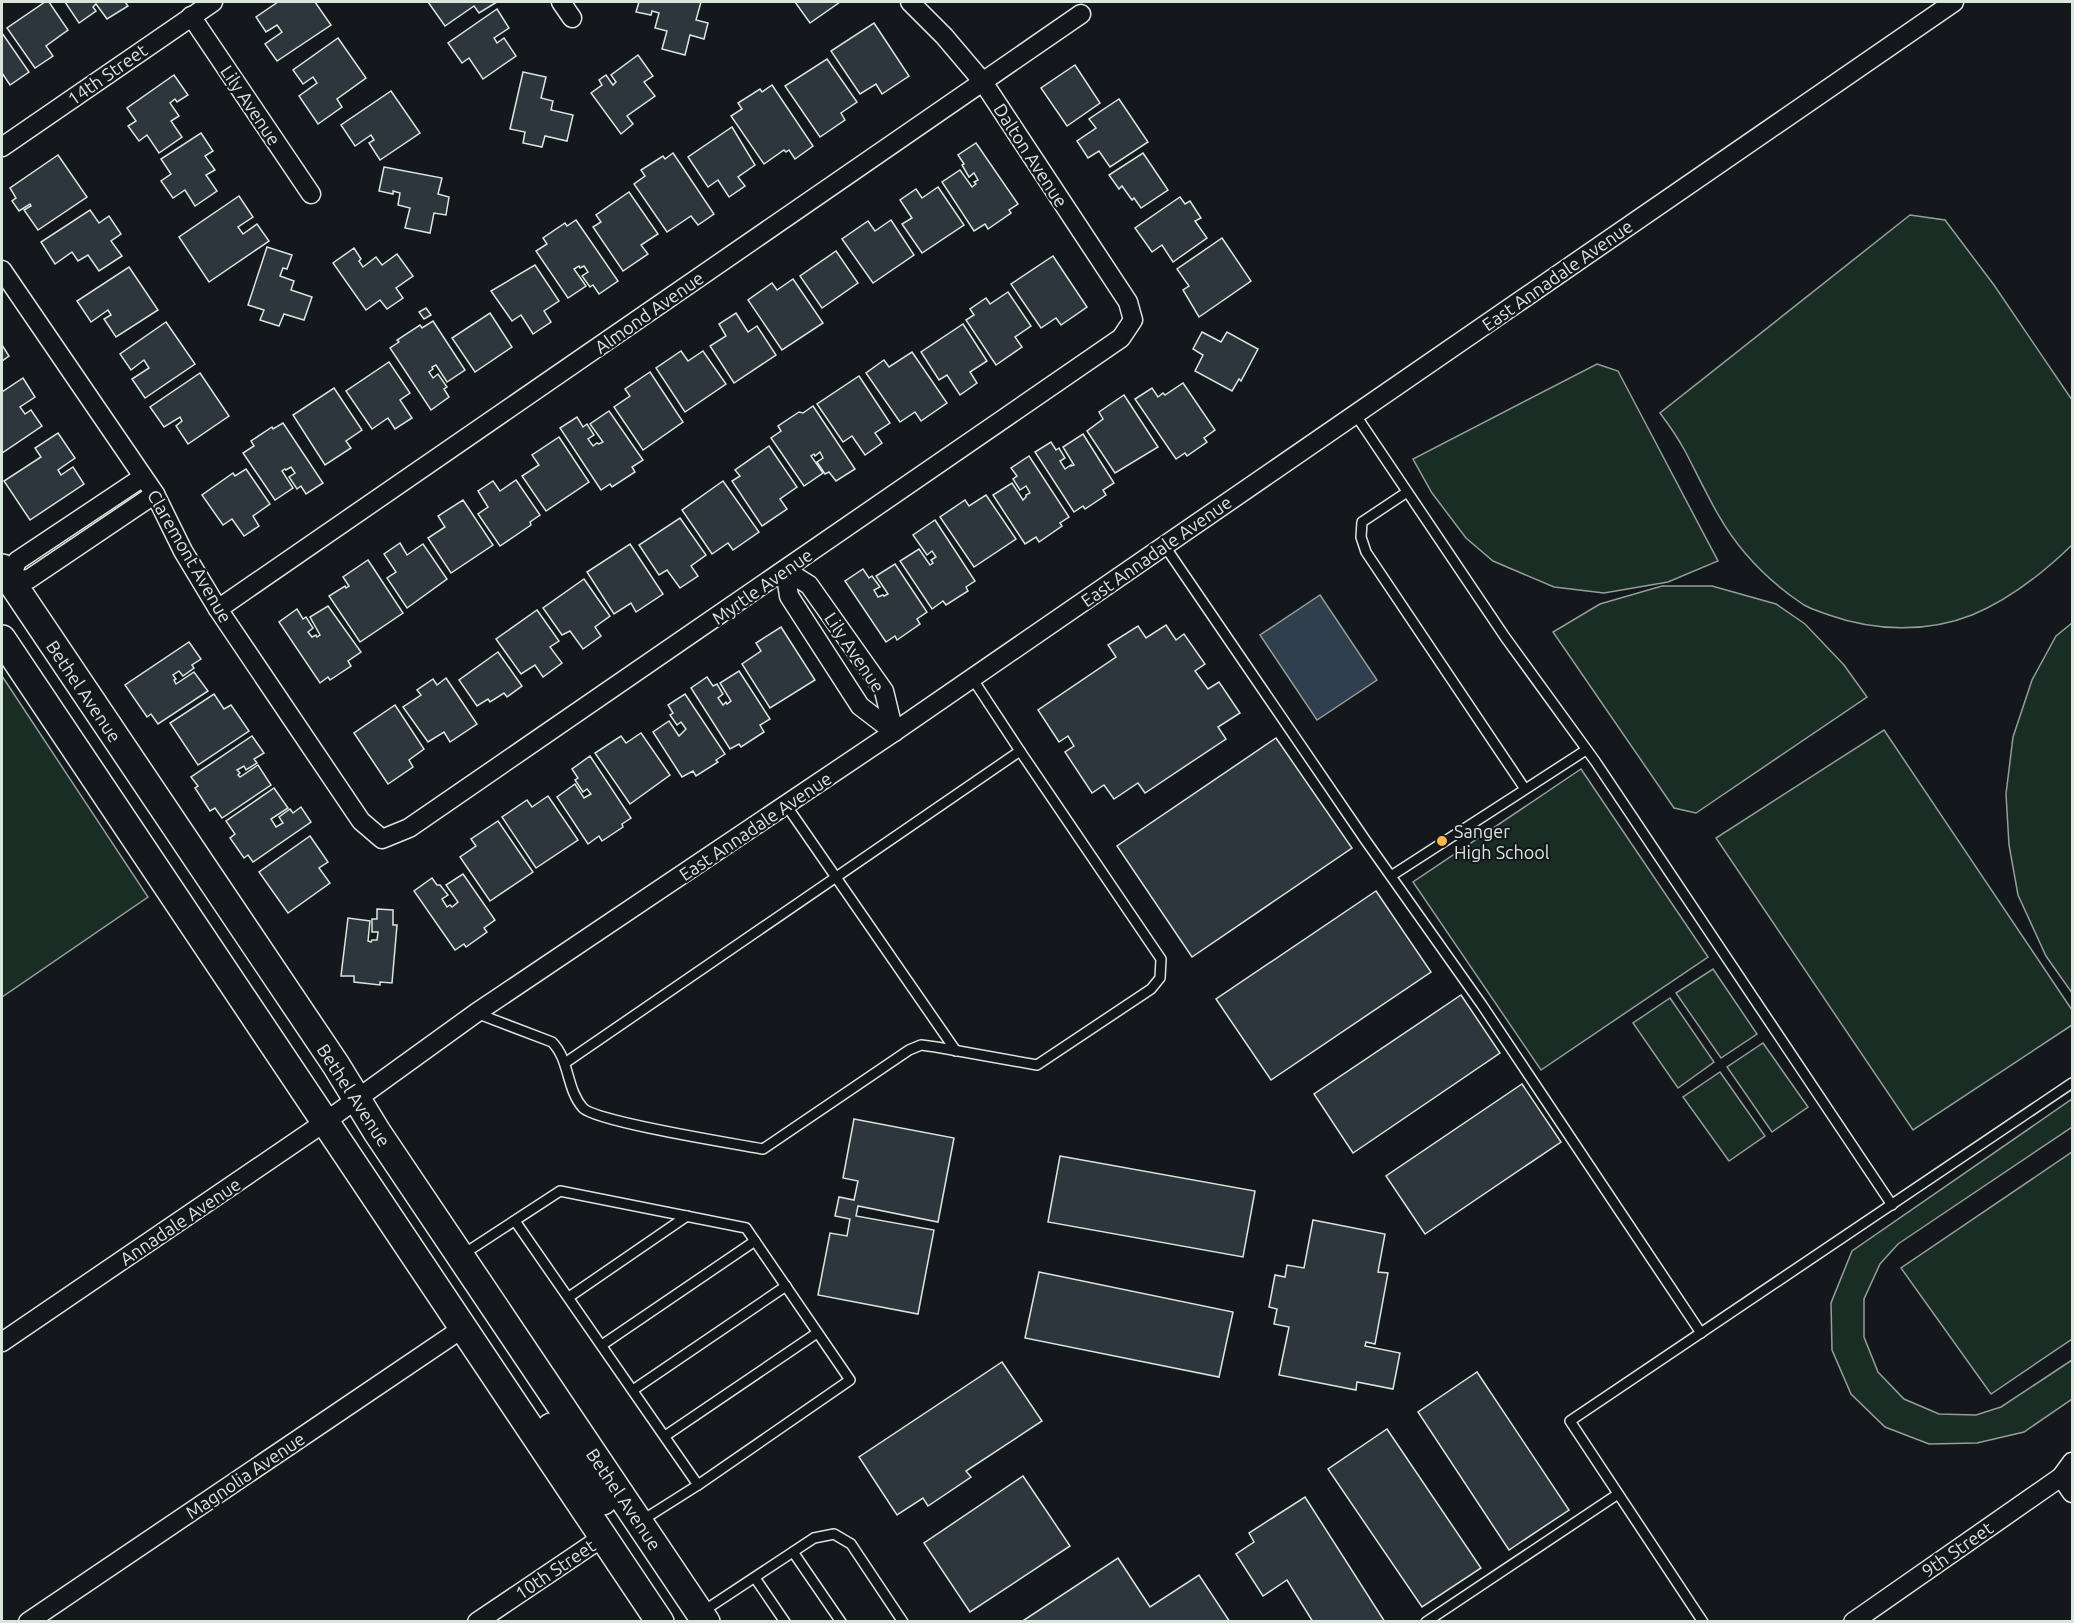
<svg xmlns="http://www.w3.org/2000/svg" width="2074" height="1623" font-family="Ubuntu,sans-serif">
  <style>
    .green { fill: #1a2d24; stroke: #939e99; stroke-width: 1.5 }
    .water { fill: #2f3f4d; stroke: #939e99; stroke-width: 1.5 }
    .building { fill: #2c363c; stroke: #d8e6dc; stroke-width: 1.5 }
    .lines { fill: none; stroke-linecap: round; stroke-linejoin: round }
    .lane-casing { stroke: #d8e6dc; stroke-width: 12 }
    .street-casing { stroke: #d8e6dc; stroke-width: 21 }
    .secondary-casing { stroke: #d8e6dc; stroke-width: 30 }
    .lane { stroke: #14181c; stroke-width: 9 }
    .street { stroke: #14181c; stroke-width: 18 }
    .secondary { stroke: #14181c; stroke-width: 27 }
    .poi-dot { fill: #ffb74d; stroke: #14181c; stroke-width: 2 }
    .labels { text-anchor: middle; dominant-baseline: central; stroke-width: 4.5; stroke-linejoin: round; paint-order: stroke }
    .street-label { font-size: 18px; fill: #d8e6dc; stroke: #14181c }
    .poi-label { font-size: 18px; fill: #d8e6dc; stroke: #14181c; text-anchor: start }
  </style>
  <rect width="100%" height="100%" fill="#14181c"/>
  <g class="green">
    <path d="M1910,215l35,5 49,65 78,115v145c-29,28 -61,54 -100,70 -45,18 -98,16 -143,0 -8,-3 -18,-6 -25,-10 -21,-14 -43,-33 -59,-52 -26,-30 -41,-66 -60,-102 -7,-13 -16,-26 -25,-38z"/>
    <path d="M1597,364l21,7 100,190 -50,21 -64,11 -50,-6 -61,-26 -27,-23 -34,-45 -19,-34z"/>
    <path d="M1662,586h50l64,18 29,20 39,41 23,32 -171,116 -22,-5 -121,-176 47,-28z"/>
    <path d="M2072,623v370l-26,-37 -28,-61 -9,-50 -3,-51 7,-57 19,-57 24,-44z"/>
    <path d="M2,676l146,221 -146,100z"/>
    <path d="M1884,730l188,280v15l-159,105 -197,-292z"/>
    <path d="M1581,769l127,188 -167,113 -128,-188z"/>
    <path d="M1713,969l44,65 -36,24 -45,-65z"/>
    <path d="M1670,998l44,64 -36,26 -45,-65z"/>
    <path d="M1763,1043l45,64 -36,25 -45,-65z"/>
    <path d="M1720,1072l45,64 -36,25 -46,-64z"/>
    <path d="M2072,1099v28l-174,117 -18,20 -16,35v38l14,35 26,27 35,15 37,1 25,-8 71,-47v39l-48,33 -47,11 -48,1 -44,-17 -34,-33 -19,-44 -1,-47 21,-52z"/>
    <path d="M2072,1152v187l-81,55 -90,-126z"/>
  </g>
  <path class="water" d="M1320,595l57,85 -60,40 -57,-85z"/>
  <g class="building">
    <path d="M45,2h4l19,28 -22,16 7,10 -18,12 -28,-40z"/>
    <path d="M65,2h60l3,4 -21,13 -11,-15 -3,3 3,4 -17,12z"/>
    <path d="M278,2h37l16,23 -54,36 -12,-17 17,-12 -5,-7 -11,7 -10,-15z"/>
    <path d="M428,2h69l-18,11 -5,-7 -29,20z"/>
    <path d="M639,2h62l-5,18 12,3 -4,16 -14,-4 -5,20 -23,-6 5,-18 -12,-3 4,-15 -7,-2 -1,4 -15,-3z"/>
    <path d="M795,2h45l-30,21z"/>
    <path d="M497,9l12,19 -15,10 3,5 7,-5 12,18 -33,23 -14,-21 -7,5 -14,-20z"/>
    <path d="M874,23l35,53 -27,18 -6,-10 -16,10 -29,-43z"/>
    <path d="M2,33l27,39 -19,13 -8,-12z"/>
    <path d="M338,38l28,40 -29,21 5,8 -24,17 -19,-28 18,-13 -4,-6 -10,7 -10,-14z"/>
    <path d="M638,55l15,21 -9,6 11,14 -28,20 6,8 -12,10 -30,-41 11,-8 -3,-5 7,-5 7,10 3,-3 -5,-7z"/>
    <path d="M827,59l30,43 -16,11 4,7 -25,17 -35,-51z"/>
    <path d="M1075,65l25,38 -33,23 -26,-38z"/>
    <path d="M523,72l23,5 -5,21 12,3 -2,9 22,5 -6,26 -22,-5 -3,11 -19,-4 2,-11 -15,-3z"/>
    <path d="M174,75l14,20 -11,7 -2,-3 -5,4 9,13 -8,5 11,16 -23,16 -12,-18 -8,6 -11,-15 8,-5 -9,-13z"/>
    <path d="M772,85l41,61 -18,13 -6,-9 -3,2 -2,-2 -20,14 -33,-48 11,-7 -4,-6 22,-14 2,3z"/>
    <path d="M391,91l29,42 -40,27 -11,-17 5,-3 -3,-5 -16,11 -14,-21z"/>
    <path d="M1119,99l29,43 -38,25 -11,-16 -11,7 -11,-17 19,-13 -7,-9z"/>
    <path d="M732,127l23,38 -17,12 7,9 -16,11 -11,-17 -10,7 -20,-30z"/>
    <path d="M201,133l12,18 -8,5 10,14 -9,5 11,16 -22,15 -10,-16 -12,8 -12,-17 10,-7 -10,-15z"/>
    <path d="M976,143l42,61 -9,6 2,3 -23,16 -3,-5 -11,7 -32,-49 18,-12 12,17 4,-3 -2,-2 4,-2 -4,-7 -5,4 -7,-12 2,-1 -6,-9z"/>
    <path d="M673,153l41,61 -16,11 -7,-9 -24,16 -33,-48 11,-8 -4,-6 22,-14 2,3z"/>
    <path d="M1143,153l25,37 -27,18 -7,-10 -2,2 -10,-14 -3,3 -10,-14z"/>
    <path d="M58,155l29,42 -49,33 -14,-20 7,-4 -1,-2 -11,7 -7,-10 4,-3 -6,-10z"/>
    <path d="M384,167l58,11 -4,16 11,3 -3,18 -12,-2 -4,20 -25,-5 5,-20 -12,-3 2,-12 -7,-2v3l-14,-3z"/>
    <path d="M938,187l26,38 -42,28 -20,-29 10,-6 -12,-18 16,-11 6,9z"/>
    <path d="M629,192l29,42 -17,11 7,9 -25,17 -30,-44 8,-5 -5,-7z"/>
    <path d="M239,196l14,21 -15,10 5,7 14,-10 12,17 -60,41 -30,-45z"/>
    <path d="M1180,197l5,7 5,-3 11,17 -6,3 12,17 -34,24 -11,-17 -10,7 -17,-24z"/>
    <path d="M90,210l9,13 10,-7 12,18 -10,7 11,15 -23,15 -11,-16 -10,6 -6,-9 -17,12 -14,-22z"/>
    <path d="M576,220l42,61 -19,13 -6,-9 -3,2 -8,-11 6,-4 -4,-6 -4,2 -1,-2 -5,3 12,17 -18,12 -32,-47 11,-7 -4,-6 22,-15 2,3z"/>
    <path d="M891,220l23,35 -41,28 -31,-44 26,-18 7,10z"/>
    <path d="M1222,238l29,43 -52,36 -16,-27 6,-4 -12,-17z"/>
    <path d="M267,247l25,8 -5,14 -4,-1 -3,8 14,5 -3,9 21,7 -8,23 -20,-6 -5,12 -19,-6 4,-10 -16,-5z"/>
    <path d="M354,248l7,11 -2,2 4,6 13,-10 6,8 15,-11 16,22 -17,12 7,10 -16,11 -7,-9 -14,10 -33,-47z"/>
    <path d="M836,251l22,32 -36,25 -22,-32z"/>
    <path d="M1053,256l34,51 -26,18 -5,-7 -15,10 -30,-44z"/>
    <path d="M535,265l24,36 -15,10 7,11 -18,12 -12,-19 -9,6 -21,-30z"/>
    <path d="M129,267l29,43 -42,27 -12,-18 7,-4 -3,-5 -17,12 -14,-21z"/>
    <path d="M793,279l30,44 -41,27 -34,-50 24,-17 5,7z"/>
    <path d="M1008,292l23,34 -16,11 7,10 -26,18 -30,-45 8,-5 -4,-6 16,-11 4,6z"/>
    <path d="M426,308l5,7 -7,4 -5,-7z"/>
    <path d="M490,313l22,34 -37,25 -23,-34z"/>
    <path d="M736,313l12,19 9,-6 19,29 -42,28 -24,-37 16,-10 -7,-12z"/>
    <path d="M433,321l32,49 -18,12 -11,-17 -4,2 1,2 -4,3 4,6 5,-4 9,13 -3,2 5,8 -18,13 -41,-62 9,-6 -2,-2 23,-15 2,3z"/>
    <path d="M166,322l29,42 -50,34 -13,-19 17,-11 -5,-8 -13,10 -11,-16z"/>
    <path d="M963,324l24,37 -17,11 7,11 -17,12 -13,-20 -8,5 -18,-28z"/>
    <path d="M1202,332l19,10 6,-10 31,17 -17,32 -2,-2 -7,12 -37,-20 8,-16 -10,-6z"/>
    <path d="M2,345l7,11 -7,5z"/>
    <path d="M681,351l7,10 15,-10 23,33 -41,28 -29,-44z"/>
    <path d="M912,352l35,51 -26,18 -6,-9 -15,10 -34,-49 18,-13 5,7z"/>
    <path d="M389,362l21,31 -10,7 12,18 -17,11 -7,-11 -16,11 -26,-38z"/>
    <path d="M650,372l33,50 -40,28 -29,-43 16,-11 -5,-7z"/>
    <path d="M200,373l29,43 -41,28 -12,-18 6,-5 -2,-4 -16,10 -14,-20z"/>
    <path d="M859,376l31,47 -15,10 7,10 -17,12 -13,-19 -9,6 -26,-38z"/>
    <path d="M23,378l12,19 -15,10 5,7 6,-4 11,16 -40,27v-61z"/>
    <path d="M1183,383l32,47 -11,8 3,4 -20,14 -2,-3 -9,6 -41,-60 17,-11 6,9 5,-4 2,2z"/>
    <path d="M334,388l28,42 -16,11 5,7 -26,17 -32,-50z"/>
    <path d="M1124,395l34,52 -43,26 -28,-42 16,-12 -4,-7z"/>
    <path d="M813,406l42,63 -19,12 -7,-9 -4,2 -8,-12 6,-4 -3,-6 -5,4 -1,-2 -3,2 12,17 -19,13 -33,-48 10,-7 -3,-5 21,-14 4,1z"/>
    <path d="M609,411l34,49 -11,7 3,5 -23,15 -2,-3 -9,6 -41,-62 17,-11 6,10 4,-3 7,11 -6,4 5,7 4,-3 2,1 4,-2 -13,-18z"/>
    <path d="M283,423l40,60 -17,11 -5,-8 -4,3 -8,-12 6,-4 -4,-6 -5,3 -1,-1 -3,2 11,17 -18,12 -32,-47 11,-7 -3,-5 21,-14 1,2z"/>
    <path d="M58,433l17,25 -17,12 3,5 12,-8 11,17 -54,36 -26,-39 37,-24 -6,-9z"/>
    <path d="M1083,434l31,49 -11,7 3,5 -21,14 -2,-3 -9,6 -39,-60 16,-10 5,8 3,-2 6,10 -5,3 5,8 6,-4v1l3,-1 -11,-18z"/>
    <path d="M559,437l30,45 -43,29 -24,-35 17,-11 -7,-10z"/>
    <path d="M769,446l28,41 -17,12 7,10 -25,17 -30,-45 8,-5 -5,-6z"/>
    <path d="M1029,456l40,61 -9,6 2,3 -23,16 -3,-5 -11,7 -32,-49 19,-12 11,17 3,-3v-2l4,-2 -4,-7 -6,4 -7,-11 4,-3 -6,-8z"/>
    <path d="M246,469l24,35 -17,12 6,10 -15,10 -12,-17 -9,6 -21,-30 31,-22 2,3z"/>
    <path d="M516,480l24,35 -10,7 1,3 -31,21 -22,-32 10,-7 -10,-16 15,-10 7,10z"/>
    <path d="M723,481l36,51 -26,18 -5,-7 -16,11 -30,-44z"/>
    <path d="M986,495l30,44 -42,28 -34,-50 25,-17 4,6z"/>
    <path d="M463,500l30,45 -42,28 -23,-35 17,-11 -7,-11z"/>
    <path d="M680,518l26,37 -15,11 7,10 -18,12 -13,-18 -8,5 -20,-30z"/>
    <path d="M935,520l40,61 -9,6 2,4 -22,14 -3,-4 -11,8 -32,-48 19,-12 11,16 3,-2 -2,-3 5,-3 -4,-6 -5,4 -14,-20z"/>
    <path d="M400,543l7,12 16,-11 24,35 -40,29 -20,-30 9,-6 -12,-18z"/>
    <path d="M630,544l33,50 -27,18 -5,-9 -17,11 -27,-42z"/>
    <path d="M368,560l35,53 -43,29 -31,-46 16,-10 1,2 3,-2 -6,-9z"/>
    <path d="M895,564l32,48 -10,7 3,5 -23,16 -2,-4 -9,6 -41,-61 18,-12 6,9 3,-2 8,11 -6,3 4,7 5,-2 1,1 4,-2 -12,-18z"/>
    <path d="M584,579l26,37 -15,11 6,9 -18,13 -13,-18 -8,4 -19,-27z"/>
    <path d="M328,606l33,46 -13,9 3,5 -21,14 -2,-3 -8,6 -41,-61 18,-13 6,10 3,-2 7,11 -5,4 4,5 4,-2 1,2 3,-2 -10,-18z"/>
    <path d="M537,610l22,31 -9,6 12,16 -19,14 -8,-12 -14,9 -25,-35z"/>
    <path d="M1166,625l10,15 8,-6 21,30 -10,7 13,18 11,-7 21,31 -22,14 8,12 -81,54 -7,-10 -24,16 -10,-14 -12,8 -27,-41 9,-6 -6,-10 -9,6 -21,-32 78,-53 -8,-12 30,-19 8,12z"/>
    <path d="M781,627l34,53 -45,28 -28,-44 19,-13 -5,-8z"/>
    <path d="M189,642l12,17 -9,6 2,3 -11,8 -4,-5 -6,4 3,4 -2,1 2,4 18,-12 14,19 -50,33 -7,-10 -4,3 -22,-32z"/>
    <path d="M498,652l24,34 -15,11 -3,-4 -14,9 -2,-3 -11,7 -18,-26z"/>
    <path d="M739,671l31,48 -10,6 4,7 -23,15 -2,-3 -9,5 -39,-61 16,-11 6,9 4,-2 6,10 -5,4 5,7 3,-3 1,2 4,-3 -11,-18z"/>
    <path d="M446,678l31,46 -27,18 -6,-10 -16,10 -25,-35 18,-12 -4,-5 16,-11 4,6z"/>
    <path d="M214,694l10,15 7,-4 18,26 -51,34 -28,-42z"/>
    <path d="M685,694l40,60 -9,6 2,2 -22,14 -3,-5 -11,6 -29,-45 16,-11 10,15 7,-7 -5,-7 -4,3 -7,-10 3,-2 -5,-8z"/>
    <path d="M395,705l29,44 -15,11 4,7 -25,17 -34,-51z"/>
    <path d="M641,733l29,42 -40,29 -35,-51 26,-17 5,7z"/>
    <path d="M252,736l12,17 -10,6 3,4 -11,7 -2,-4 -7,4 3,3 -2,2 2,2 18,-12 13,20 -49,33 -7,-10 -5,3 -15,-23 3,-2 -7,-9z"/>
    <path d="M1276,738l76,110 -160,109 -75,-111z"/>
    <path d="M590,756l41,62 -9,6 1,3 -21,14 -3,-5 -11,8 -31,-47 18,-13 9,14 7,-4 -4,-5 -4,3 -8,-12 3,-2 -6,-9z"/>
    <path d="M274,788l14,20 -17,11 5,8 7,-4 -4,-6 11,-8 3,4 8,-6 10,15 -58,40 -5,-7 -4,3 -14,-20 5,-4 -9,-13z"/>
    <path d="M548,796l30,44 -42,28 -34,-51 25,-17 5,7z"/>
    <path d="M498,821l35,51 -43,29 -30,-44 16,-11 -5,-7z"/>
    <path d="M310,836l18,26 -9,6 11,15 -42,30 -29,-41z"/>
    <path d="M463,874l32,46 -11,8 3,4 -21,15 -2,-3 -9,6 -41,-59 18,-13 5,7h3l8,10 -6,4 5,8 3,-2 2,2 6,-5 -12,-17z"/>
    <path d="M1376,891l55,81 -160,108 -55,-81z"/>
    <path d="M377,909l16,1v15h4l-5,58 -12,-1v3l-26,-3v-6h-13l7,-58 22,3 -2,20 3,1 1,-2h5l1,-8h-6v-13h5z"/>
    <path d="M1461,995l39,58 -147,100 -39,-59z"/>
    <path d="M1522,1084l39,58 -136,92 -39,-58z"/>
    <path d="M854,1119l100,19 -16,84 -80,-16 -2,10 78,14 -16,84 -100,-19 12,-62 17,3 3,-17 -15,-3 4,-19 15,3 4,-19 -15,-3z"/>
    <path d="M1060,1156l195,35 -12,66 -195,-35z"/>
    <path d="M1313,1220l72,14 -7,38 10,1 -13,71 -9,-2 -1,4 35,7 -7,36 -36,-7 -1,8 -77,-15 10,-48 -15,-3 3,-15 -8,-2 6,-32 10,2 2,-12 17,3z"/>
    <path d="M1039,1272l194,40 -14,65 -194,-39z"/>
    <path d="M1002,1362l40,59 -76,50 5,6 -43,29 -5,-8 -26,17 -38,-58z"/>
    <path d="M1477,1372l92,138 -60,40 -91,-138z"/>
    <path d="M1387,1429l94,139 -59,39 -94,-138z"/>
    <path d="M1023,1476l47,70 -100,66 -46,-69z"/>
    <path d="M1305,1497l80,125h-72l-26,-42 -24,16 -27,-42 18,-12 -5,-9z"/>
    <path d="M1118,1558l32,49 49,-32 31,47h-209z"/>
  </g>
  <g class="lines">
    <defs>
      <g id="lane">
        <path d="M1355,414l150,223 90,124 297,444"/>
        <path d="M1407,492l-45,30 -1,15 5,15 159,237"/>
        <path d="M1164,545l202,296 116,164 219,328"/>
        <path d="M786,805l170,246"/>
        <path d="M1391,876l195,-126"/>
        <path d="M476,1013l76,29c18,18 14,47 31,66 14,14 153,36 180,41l146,-99 12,-5 15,2 101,18 114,-76 9,-11 1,-19 -141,-208 -48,-73"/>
        <path d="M565,1063l455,-312"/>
        <path d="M515,1221l183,264"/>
        <path d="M462,1255l98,-64 186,37 104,152 -152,105 -57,36"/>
        <path d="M569,1297l118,-81"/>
        <path d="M602,1345l153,-104"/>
        <path d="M633,1390l153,-104"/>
        <path d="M665,1436l152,-103"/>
        <path d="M793,1552l48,70"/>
        <path d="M755,1578l30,44"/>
        <path d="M702,1612l112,-74 20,-4 17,10 52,78"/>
        <path d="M1426,1622l192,-128"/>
        <path d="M1703,1622l-133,-201 502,-338"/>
      </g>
      <g id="street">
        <path d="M561,2l11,16"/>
        <path d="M191,16l120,178"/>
        <path d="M2,147l211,-145"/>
        <path d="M2,270l153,224 28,57 35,58 143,212 21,18 27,-11 712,-490 12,-18 -5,-18 -145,-220 -39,-46 -34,-34"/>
        <path d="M785,570l4,26 71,110 34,26"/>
        <path d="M785,570l24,15 75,106 10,41"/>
        <path d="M10,581l7,-20 126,-84"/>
        <path d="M3,585l7,-4 19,-2 126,-85"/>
        <path d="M218,609l863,-595"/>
        <path d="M2,1342l323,-220 151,-109 418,-281 1060,-730"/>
        <path d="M2061,1477l11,16"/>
        <path d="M28,1622l435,-294"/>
        <path d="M477,1622l126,-85"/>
        <path d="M1853,1622l208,-145 11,-15"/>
      </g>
      <g id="secondary">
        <path d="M2,568l334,497 41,67 329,490"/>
        <path d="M2,639l658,983"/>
        <path d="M551,1427l52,74"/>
      </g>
    </defs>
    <use href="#lane" class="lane-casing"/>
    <use href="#street" class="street-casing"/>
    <use href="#secondary" class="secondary-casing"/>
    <use href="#lane" class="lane"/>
    <use href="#street" class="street"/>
    <use href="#secondary" class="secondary"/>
  </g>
  <circle class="poi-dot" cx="1442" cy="841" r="6"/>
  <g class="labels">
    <g class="street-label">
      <text transform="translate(107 74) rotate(-35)">14th Street</text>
      <text transform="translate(251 105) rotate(56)">Lily Avenue</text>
      <text transform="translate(1031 155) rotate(57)">Dalton Avenue</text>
      <text transform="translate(1557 275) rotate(-35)">East Annadale Avenue</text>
      <text transform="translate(649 312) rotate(-35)">Almond Avenue</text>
      <text transform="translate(1156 551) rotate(-35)">East Annadale Avenue</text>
      <text transform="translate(190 556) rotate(60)">Claremont Avenue</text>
      <text transform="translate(762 586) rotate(-35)">Myrtle Avenue</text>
      <text transform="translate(855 652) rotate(56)">Lily Avenue</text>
      <text transform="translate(84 691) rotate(56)">Bethel Avenue</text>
      <text transform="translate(755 826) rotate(-34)">East Annadale Avenue</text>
      <text transform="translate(354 1095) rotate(57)">Bethel Avenue</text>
      <text transform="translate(180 1221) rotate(-34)">Annadale Avenue</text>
      <text transform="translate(245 1475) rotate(-34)">Magnolia Avenue</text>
      <text transform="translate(624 1499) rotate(56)">Bethel Avenue</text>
      <text transform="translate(1957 1549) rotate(-35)">9th Street</text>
      <text transform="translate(555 1569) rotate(-34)">10th Street</text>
    </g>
    <g class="poi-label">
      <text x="1454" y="831">Sanger<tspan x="1454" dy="21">High School</tspan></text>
    </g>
  </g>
  <rect width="2074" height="1623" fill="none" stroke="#d8e6dc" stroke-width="6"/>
</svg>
